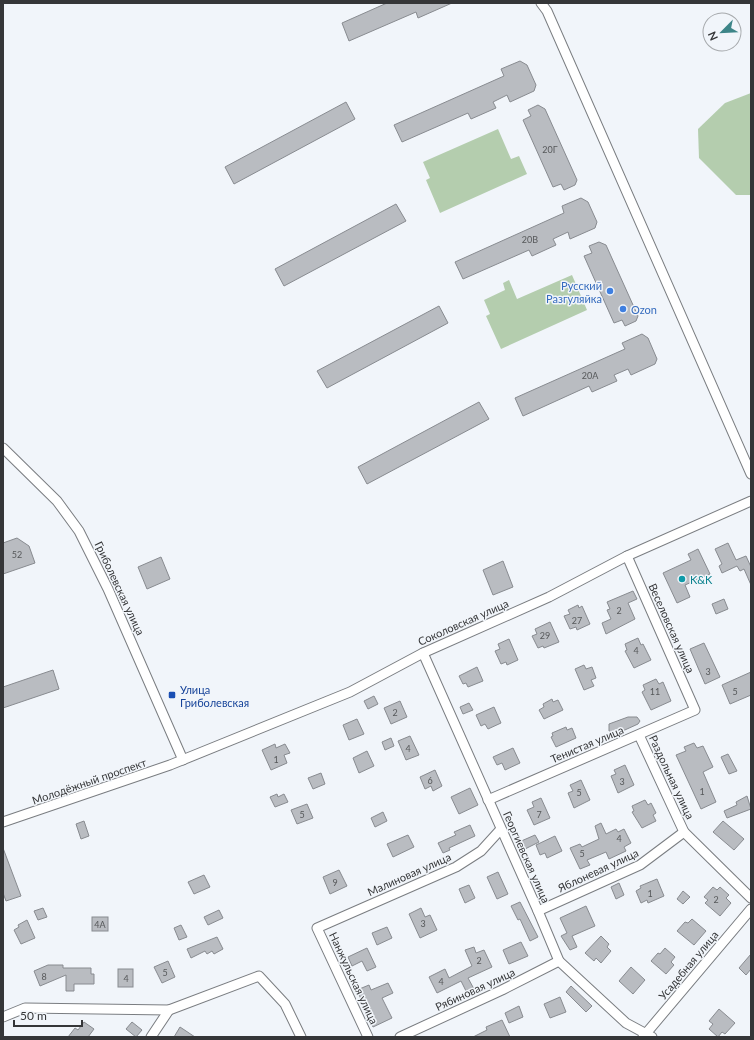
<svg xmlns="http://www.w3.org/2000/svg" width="754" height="1040" font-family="Lato,sans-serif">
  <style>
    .green { fill: #b4cdae }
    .building { fill: #b9bcc1; stroke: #888b90 }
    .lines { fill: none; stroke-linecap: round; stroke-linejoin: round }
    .street-casing { stroke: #7a7d81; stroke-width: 11 }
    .street { stroke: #fff; stroke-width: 9 }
    .shop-dot { fill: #3f7fe0; stroke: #f1f5fa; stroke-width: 1.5 }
    .culture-dot { fill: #0f9aa8; stroke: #f1f5fa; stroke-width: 1.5 }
    .transit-dot { fill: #1a4fb4; stroke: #f1f5fa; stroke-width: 1.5 }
    .labels { text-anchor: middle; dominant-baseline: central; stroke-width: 3; stroke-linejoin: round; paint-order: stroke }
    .number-label { font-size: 9px; fill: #56585a }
    .shop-label { font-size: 11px; fill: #366cbe; stroke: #f1f5fa; text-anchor: end }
    .culture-label { font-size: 11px; fill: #0d838f; stroke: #f1f5fa; text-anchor: start }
    .street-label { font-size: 11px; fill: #353638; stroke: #f1f5fa }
    .transit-label { font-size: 11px; fill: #164399; stroke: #f1f5fa; text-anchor: start }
  </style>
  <rect width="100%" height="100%" fill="#f1f5fa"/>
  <g class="green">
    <path d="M751,93v102h-15l-37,-37 -1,-29 27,-26z"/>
    <path d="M498,129l13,30 8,-3 8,18 -87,39 -14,-33 4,-2 -7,-16z"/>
    <path d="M572,275l15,35 -86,39 -15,-33 4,-2 -6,-14 21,-10 -2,-7 6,-3 8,19z"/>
  </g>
  <g class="building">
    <path d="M387,3h65l-34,15 -2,-6 -67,29 -7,-18z"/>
    <path d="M520,61l7,4 9,20 -2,6 -24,11 -3,-7 -14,7 3,6 -25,11 -3,-6 -66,29 -8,-17 110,-49 -3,-7z"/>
    <path d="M346,102l9,17 -121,65 -9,-17z"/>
    <path d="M538,105l7,4 32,71 -2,5 -11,5 -3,-6 -8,3 -30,-67 8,-4 -3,-6z"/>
    <path d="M581,198l7,4 9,20 -2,6 -25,11 -2,-7 -15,7 3,6 -24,11 -3,-6 -66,29 -8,-17 109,-49 -2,-7z"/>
    <path d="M396,204l10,17 -122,65 -9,-17z"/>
    <path d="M599,242l7,3 32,71 -2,5 -11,5 -3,-6 -8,3 -30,-67 8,-3 -3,-7z"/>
    <path d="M439,306l9,17 -121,65 -10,-17z"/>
    <path d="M642,334l6,4 9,21 -2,5 -24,11 -3,-6 -14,6 3,6 -25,11 -3,-6 -66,30 -8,-18 110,-49 -3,-6z"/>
    <path d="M479,402l10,17 -122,65 -9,-17z"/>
    <path d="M17,538l12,8 6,17 -32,11v-31z"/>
    <path d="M728,543l8,17 10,-4 5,11v18l-7,-16 -4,2 -3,-5 -15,7 -3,-7 3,-2 -7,-15z"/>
    <path d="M698,549l12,25 -25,11 5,12 -13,6 -14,-30 28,-13 -3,-6z"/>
    <path d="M161,557l9,22 -23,10 -9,-22z"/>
    <path d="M503,561l10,26 -20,8 -10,-25z"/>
    <path d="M633,591l4,8 -9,4 7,16 -29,15 -4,-11 9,-4 -4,-9 3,-1 -3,-7z"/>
    <path d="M724,599l4,10 -12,5 -4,-10z"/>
    <path d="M578,605l1,3 3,-2 8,18 -13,6 -1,-3 -6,2 -6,-13 6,-2 -2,-4z"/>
    <path d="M550,622l9,20 -15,6 -1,-2 -5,2 -6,-12 5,-2 -2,-5z"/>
    <path d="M638,638l3,7 2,-1 8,16 -17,8 -9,-17 2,-1 -2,-6z"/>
    <path d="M509,639l9,21 -11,5 -1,-3 -5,2 -6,-13 5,-2 -2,-5z"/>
    <path d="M704,643l16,34 -15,7 -15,-35z"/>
    <path d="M584,665l2,4 6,-2 4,11 -5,2 3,6 -10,4 -9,-21z"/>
    <path d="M477,667l6,14 -15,6 -2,-4 -3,1 -4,-8z"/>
    <path d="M53,670l6,19 -56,19v-21z"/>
    <path d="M751,672v23l-21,9 -8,-19z"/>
    <path d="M656,679l3,5 4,-2 8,19 -20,9 -9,-18 3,-2 -2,-5z"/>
    <path d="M374,696l4,8 -10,5 -4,-8z"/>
    <path d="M552,699l1,3 5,-2 5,10 -19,9 -5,-9 5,-3 -1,-3z"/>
    <path d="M400,701l7,16 -16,7 -7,-16z"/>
    <path d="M469,703l4,7 -10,4 -3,-7z"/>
    <path d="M494,707l7,16 -13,6 -3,-5 -4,2 -5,-11z"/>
    <path d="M628,717h9l3,4 -2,3 -22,10 -7,-3v-7z"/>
    <path d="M357,719l7,15 -15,6 -6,-15z"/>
    <path d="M566,727l1,3 5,-2 4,10 -20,9 -5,-10 2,-1 -1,-3z"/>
    <path d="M410,736l9,19 -13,5 -8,-19z"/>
    <path d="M391,738l3,8 -9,4 -3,-8z"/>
    <path d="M694,743l3,5 6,-2 10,21 -10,5 13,30 -15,7 -25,-54 10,-4 -2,-4z"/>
    <path d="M275,744l1,4 9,-4 5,9 -6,2 3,8 -16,7 -9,-20z"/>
    <path d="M513,748l7,15 -15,7 -3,-7 -5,2 -4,-8z"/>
    <path d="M367,751l7,15 -15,7 -6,-15z"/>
    <path d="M728,754l9,17 -8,3 -8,-17z"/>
    <path d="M625,765l9,20 -16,8 -7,-17 5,-2 -2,-4z"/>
    <path d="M435,770l7,16 -9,5 -2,-5 -6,3 -5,-12z"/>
    <path d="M321,773l4,11 -12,5 -5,-11z"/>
    <path d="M581,780l9,20 -16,8 -6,-15 5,-2 -3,-6z"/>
    <path d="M470,788l8,17 -19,9 -8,-17z"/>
    <path d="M277,794l1,3 6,-3 4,8 -13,5 -5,-10z"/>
    <path d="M747,796l4,13 -24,9 -3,-7 13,-6 -1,-3z"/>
    <path d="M541,798l9,20 -16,7 -7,-15 7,-3 -2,-5z"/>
    <path d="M645,800l3,5 3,-2 5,10 -3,2 3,6 -14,7 -10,-16 2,-1 -2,-5z"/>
    <path d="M307,804l6,14 -16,6 -6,-14z"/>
    <path d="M383,812l4,9 -12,6 -4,-9z"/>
    <path d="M84,821l5,15 -8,3 -5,-15z"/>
    <path d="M723,821l21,18 -10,11 -21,-18z"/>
    <path d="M601,823l5,11 10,-5 2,3 6,-3 7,14 -7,4 2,4 -17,8 -3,-7 -19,8 3,5 -10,4 -10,-21 10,-4 2,3 17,-8 -4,-13z"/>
    <path d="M470,825l5,11 -26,12 1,2 -7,3 -5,-10 18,-8 -2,-3z"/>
    <path d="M408,835l6,12 -21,10 -6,-13z"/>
    <path d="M535,835l4,7 -16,8 -4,-8z"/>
    <path d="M555,836l7,15 -15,7 -2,-5 -5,2 -4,-10z"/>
    <path d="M3,848l18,48 -15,5 -3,-8z"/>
    <path d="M339,870l8,16 -17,8 -7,-17z"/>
    <path d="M498,872l10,22 -11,5 -10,-22z"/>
    <path d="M204,875l6,12 -16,7 -6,-12z"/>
    <path d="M657,879l7,17 -16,7 -1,-3 -6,3 -5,-12 5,-3 -1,-2z"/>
    <path d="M619,883l5,12 -8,4 -5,-12z"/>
    <path d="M469,885l6,13 -10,5 -6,-14z"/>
    <path d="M713,887l4,3 3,-3 9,8 -3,3 5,5 -11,13 -15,-13 3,-3 -4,-3z"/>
    <path d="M683,891l7,6 -7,7 -6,-5z"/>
    <path d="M520,902l18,35 -8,4 -10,-22 -2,1 -7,-14z"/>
    <path d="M586,906l9,20 -23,10 5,11 -7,3 -9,-14 6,-3 -7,-15z"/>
    <path d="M43,908l4,9 -9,3 -4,-9z"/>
    <path d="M421,908l4,9 5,-2 7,15 -17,8 -11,-24z"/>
    <path d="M219,910l4,8 -15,7 -4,-8z"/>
    <rect x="92" y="917" width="16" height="14"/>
    <path d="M692,919l14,12 -12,14 -17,-14 8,-9 3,1z"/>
    <path d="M27,920l8,18 -14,6 -7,-14 5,-3 -1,-2z"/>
    <path d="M181,925l6,12 -8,3 -5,-12z"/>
    <path d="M387,927l5,11 -15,7 -5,-12z"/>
    <path d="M601,936l8,8 -2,3 4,4 -10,12 -5,-5 -2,3 -9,-8z"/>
    <path d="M217,937l6,12 -9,5 -2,-3 -5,3 -2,-3 -14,7 -4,-9z"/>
    <path d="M521,942l7,14 -19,8 -6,-14z"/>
    <path d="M474,947l2,6 8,-3 8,17 -24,11 6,11 -7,4 -6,-12 -24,12 -8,-16 16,-8 4,9 23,-12 -7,-16z"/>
    <path d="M367,948l9,19 -9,4 -5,-10 -10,5 -4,-9z"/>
    <path d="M665,948l10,9 -4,5 3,3 -8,9 -15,-13 7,-8 2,1z"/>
    <path d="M751,954v15l-5,6 -7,-7z"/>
    <path d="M168,961l7,16 -13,6 -8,-16z"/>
    <path d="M48,965h15v3h28v6h3v10h-20v7h-8v-16l-26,11 -6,-15z"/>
    <path d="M631,967l14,13 -12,14 -14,-13z"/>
    <rect x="118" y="969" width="15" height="18"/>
    <path d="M388,983l5,10 -11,5 10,20 -19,9 -16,-37 12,-5 2,5z"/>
    <path d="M571,986l21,20 -6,6 -20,-20z"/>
    <path d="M560,997l6,15 -16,6 -6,-14z"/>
    <path d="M519,1006l4,11 -14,6 -4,-10z"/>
    <path d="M719,1009l16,14 -10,11 -3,-2 -4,5 -9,-8 4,-5 -4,-3z"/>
    <path d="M502,1020l8,17h-37l14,-7 -1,-3z"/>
    <path d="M84,1022l10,7 -6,8h-20l7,-9 3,2z"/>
    <path d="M132,1022l10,8 -6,7 -10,-8z"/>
    <path d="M180,1027l15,10h-21z"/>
  </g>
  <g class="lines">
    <defs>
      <g id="street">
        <path d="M541,3l6,8 204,463"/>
        <path d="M3,448l54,53 22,30 29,58 75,171"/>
        <path d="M423,653l115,258 21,50 67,62 26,14"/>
        <path d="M639,735l45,97 67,66"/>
        <path d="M488,800l207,-90 -68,-154"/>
        <path d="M3,822l167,-57 180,-73 73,-39 126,-56 78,-41 124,-55"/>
        <path d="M538,911l102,-46 44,-33"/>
        <path d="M3,1017l22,-9 144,2 90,-34 26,28 16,33"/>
        <path d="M151,1037l18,-27"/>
        <path d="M368,1037l-51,-109 139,-61 25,-16 20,-22"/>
        <path d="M400,1037l102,-47 57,-29"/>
        <path d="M643,1037l108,-128"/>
      </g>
    </defs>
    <use href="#street" class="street-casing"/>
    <use href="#street" class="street"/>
  </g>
  <g class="shop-dot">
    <circle cx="610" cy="291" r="4"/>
    <circle cx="623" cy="309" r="4"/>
  </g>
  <circle class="culture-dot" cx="682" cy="579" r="4"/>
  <rect class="transit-dot" x="168" y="691" width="8" height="8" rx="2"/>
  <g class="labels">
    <g class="number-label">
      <text x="550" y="149">20Г</text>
      <text x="530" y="239">20В</text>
      <text x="590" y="375">20А</text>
      <text x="17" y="554">52</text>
      <text x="619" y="610">2</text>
      <text x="577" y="620">27</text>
      <text x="545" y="635">29</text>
      <text x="636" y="650">4</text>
      <text x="708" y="671">3</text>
      <text x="655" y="691">11</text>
      <text x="735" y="691">5</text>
      <text x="395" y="712">2</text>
      <text x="408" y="748">4</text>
      <text x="276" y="759">1</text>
      <text x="430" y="780">6</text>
      <text x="622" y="781">3</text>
      <text x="702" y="791">1</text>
      <text x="579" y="792">5</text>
      <text x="302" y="814">5</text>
      <text x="539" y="814">7</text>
      <text x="619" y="838">4</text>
      <text x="582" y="853">5</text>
      <text x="335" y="882">9</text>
      <text x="650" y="893">1</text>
      <text x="716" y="899">2</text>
      <text x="423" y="923">3</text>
      <text x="100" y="924">4А</text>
      <text x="479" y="960">2</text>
      <text x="165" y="972">5</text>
      <text x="44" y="976">8</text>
      <text x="126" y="978">4</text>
      <text x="441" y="981">4</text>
    </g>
    <g class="shop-label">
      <text x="602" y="285">Русский<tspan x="602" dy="13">Разгуляйка</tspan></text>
      <text x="631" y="309" text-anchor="start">Ozon</text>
    </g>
    <g class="culture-label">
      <text x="690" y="579">K&amp;K</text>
    </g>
    <g class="street-label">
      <text transform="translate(120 588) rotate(65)">Гриболевская улица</text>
      <text transform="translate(463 622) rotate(-24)">Соколовская улица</text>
      <text transform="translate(672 628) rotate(66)">Веселовская улица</text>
      <text transform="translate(587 744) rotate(-23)">Тенистая улица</text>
      <text transform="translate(672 777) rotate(65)">Раздольная улица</text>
      <text transform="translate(89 781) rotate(-19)">Молодёжный проспект</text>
      <text transform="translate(527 857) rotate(66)">Георгиевская улица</text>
      <text transform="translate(598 870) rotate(-25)">Яблоневая улица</text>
      <text transform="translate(409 874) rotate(-24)">Малиновая улица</text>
      <text transform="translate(688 965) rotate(-50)">Усадебная улица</text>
      <text transform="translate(354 978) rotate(65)">Нанжульская улица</text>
      <text transform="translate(475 989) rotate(-25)">Рябиновая улица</text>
    </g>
    <g class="transit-label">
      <text x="180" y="689">Улица<tspan x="180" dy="13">Гриболевская</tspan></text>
    </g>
  </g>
  <rect width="754" height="1040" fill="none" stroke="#353638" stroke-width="8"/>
  <g transform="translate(722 32) rotate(246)"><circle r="19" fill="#f1f5fa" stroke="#a6a9ac"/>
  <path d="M0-3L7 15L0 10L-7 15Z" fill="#3d8588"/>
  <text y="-6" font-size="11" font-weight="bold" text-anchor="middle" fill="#353638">N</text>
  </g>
  <path d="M14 1020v6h68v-6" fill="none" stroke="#353638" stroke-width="2"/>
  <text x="20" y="1020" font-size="12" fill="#353638" stroke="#f1f5fa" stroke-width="3" paint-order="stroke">50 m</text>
</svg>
